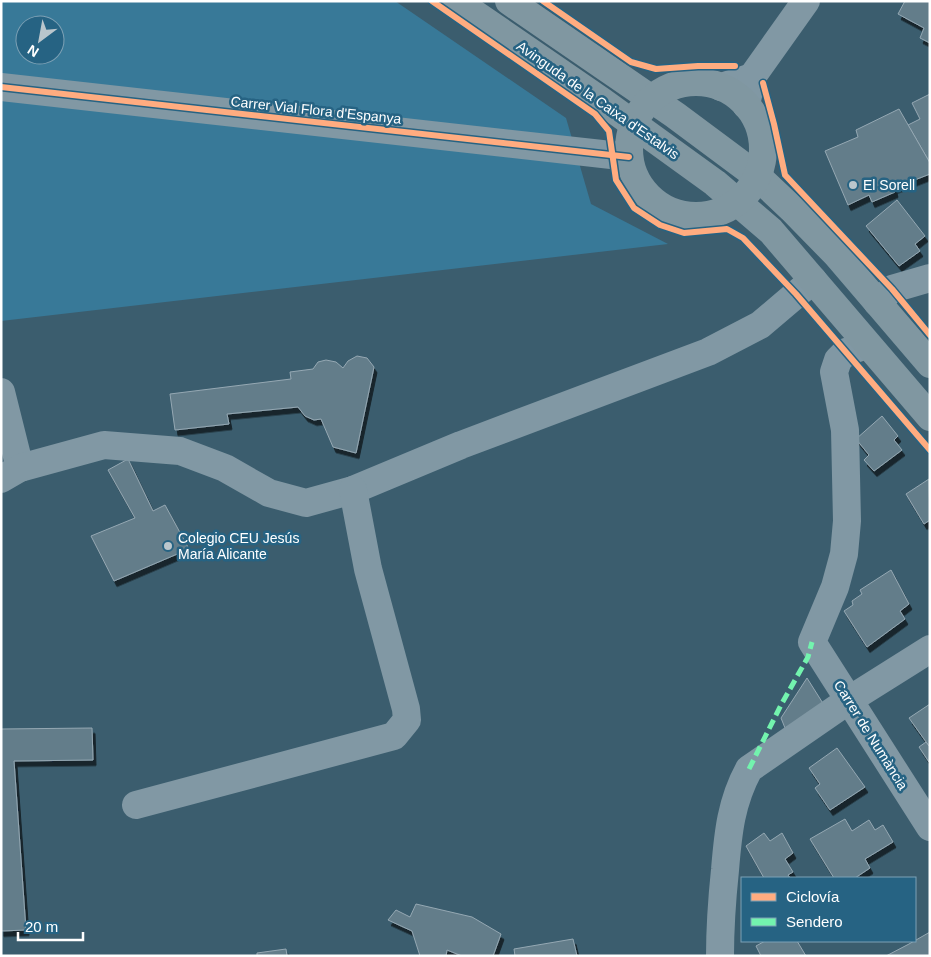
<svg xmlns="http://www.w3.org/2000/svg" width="931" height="957" font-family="Arial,sans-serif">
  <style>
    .green { fill: #387998; fill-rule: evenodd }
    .building { fill: #637d8a; stroke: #95a8b3; filter: url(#shadow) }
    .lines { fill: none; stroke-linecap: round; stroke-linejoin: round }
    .minor { stroke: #8198a4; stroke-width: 28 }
    .major { stroke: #8097a1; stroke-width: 28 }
    .quiet { stroke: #73f3ae; stroke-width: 5; stroke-dasharray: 10 5; stroke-linecap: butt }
    .cycleway-casing { stroke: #266383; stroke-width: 9 }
    .cycleway { stroke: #ffac80; stroke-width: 6 }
    .poi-dot { fill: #bac6cc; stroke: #266383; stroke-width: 2 }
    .labels { text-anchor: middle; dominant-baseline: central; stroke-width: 5; stroke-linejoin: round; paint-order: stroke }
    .street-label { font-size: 14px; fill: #fff; stroke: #266383 }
    .poi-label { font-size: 14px; fill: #fff; stroke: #266383; text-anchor: start }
  </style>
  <defs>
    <filter id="shadow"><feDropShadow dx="3" dy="5.5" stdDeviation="0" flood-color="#0009"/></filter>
  </defs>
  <rect width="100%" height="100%" fill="#3b5d6e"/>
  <path class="green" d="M1,1h394l171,117 25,86 77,40 -667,77zM25,25h30v30h-30z"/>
  <g class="building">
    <path d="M905,1h25v42l-10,-5 4,-10 -26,-14z"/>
    <path d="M930,94v69l-22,-38 12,-6 -8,-16z"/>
    <path d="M899,109l31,54v11l-36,14 1,4 -23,10 -3,-7 -21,10 -23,-54 33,-14 -2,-7z"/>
    <path d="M897,200l28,36 -10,8 5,7 -21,15 -33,-40z"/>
    <path d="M357,356l10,2 7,9 -18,86 -23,-6 -12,-28 -7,1 -9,-4 -7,-9 -71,7 2,10 -54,6 -5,-36 121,-15 -1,-7 23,-3 5,-7 8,-2 10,2 7,6 5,-7z"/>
    <path d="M882,416l16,20 -4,4 8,10 -28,21 -10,-11 5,-5 -13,-16z"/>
    <path d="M128,459l25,52 12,-6 24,44 -75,32 -23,-45 44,-18 -27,-48z"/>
    <path d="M929,479l1,41 -6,4 -18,-30z"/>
    <path d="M891,570l18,34 -9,7 5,8 -38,28 -23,-36 9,-6 -1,-4 10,-7 -2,-4z"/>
    <path d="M807,678l17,27 -39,23 -4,-10z"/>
    <path d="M930,704v42h-1l-20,-28z"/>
    <path d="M92,728l1,32 -79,1 12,169 -25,1v-202z"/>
    <path d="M926,742l3,4h1l-1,16 -10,-15z"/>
    <path d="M837,748l28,39 -35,23 -15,-22 5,-4 -11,-16z"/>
    <path d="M845,819l7,12 17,-11 6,10 8,-5 10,17 -28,17 5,9 -15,10h-21l-24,-39z"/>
    <path d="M764,833l6,8 12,-8 11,20 -8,6 8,13 -5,3 2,3h-26l-18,-32z"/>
    <path d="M416,904l56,13 29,17 -8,22h-31l-15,-6 -1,6h-26l-8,-25 -24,-11 8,-10 14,7z"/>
    <path d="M930,932v24h-44l23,-12z"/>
    <path d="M573,939l4,17h-62l-1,-7z"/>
    <path d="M765,941h32l9,15h-45l-5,-10z"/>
    <path d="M286,949l1,7h-30v-3z"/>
  </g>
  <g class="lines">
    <g class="minor">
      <path d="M1,87l628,70"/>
      <path d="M721,87l31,-10"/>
      <path d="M746,105l6,-28 54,-76"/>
      <path d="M877,302l15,-13 38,-11"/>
      <path d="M867,345l-21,7 -8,8 -4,12 11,58 2,91 -3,33 -9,33 -23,55 118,185"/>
      <path d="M1,392l19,76"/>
      <path d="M1,479l19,-11 84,-23 76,6 45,17 44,25 37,10 47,-13 108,-45 247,-93 52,-27 53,-45"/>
      <path d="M136,805l258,-69 13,-16 -1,-11 -38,-140 -15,-79"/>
      <path d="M720,956c0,-29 2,-57 5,-86 3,-37 6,-68 24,-101l100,-69 81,-51"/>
    </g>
    <g class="major">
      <path d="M456,1l147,101 112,81 56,48 159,186"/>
      <path d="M509,1l166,114 82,61 35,33 44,45 94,110"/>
      <circle cx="696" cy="149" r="67"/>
    </g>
    <path class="quiet" d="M749,769l32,-64 27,-48 4,-15"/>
    <defs>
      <g id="cycleway">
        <path d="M432,1l163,113 14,17 7,49 18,28 26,17 24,8 43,-4 16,9 53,56 134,156"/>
        <path d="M543,1l88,61 25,7 42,-3h37"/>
        <path d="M763,83l11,41 11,51 107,114 38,46"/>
        <path d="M1,87l628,70"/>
      </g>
    </defs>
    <use href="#cycleway" class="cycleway-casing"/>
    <use href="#cycleway" class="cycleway"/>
  </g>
  <g class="poi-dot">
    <circle cx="853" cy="185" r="5"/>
    <circle cx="168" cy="546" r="5"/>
  </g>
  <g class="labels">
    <g class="street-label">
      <text transform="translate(598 100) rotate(35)">Avinguda de la Caixa d'Estalvis</text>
      <text transform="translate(316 110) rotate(6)">Carrer Vial Flora d'Espanya</text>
      <text transform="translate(871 735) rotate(58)">Carrer de Numància</text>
    </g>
    <g class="poi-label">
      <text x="863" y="185">El Sorell</text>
      <text x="178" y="538">Colegio CEU Jesús<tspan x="178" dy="16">María Alicante</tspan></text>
    </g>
  </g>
  <rect width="931" height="957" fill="none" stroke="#ffffff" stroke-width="5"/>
  <rect x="741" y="877" width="175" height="65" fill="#266383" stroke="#7da1b5"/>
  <rect x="751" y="893" width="25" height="8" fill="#ffac80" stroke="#7da1b5"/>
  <text x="786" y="902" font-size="15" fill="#ffffff">Ciclovía</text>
  <rect x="751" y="918" width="25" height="8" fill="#73f3ae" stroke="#7da1b5"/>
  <text x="786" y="927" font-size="15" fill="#ffffff">Sendero</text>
  <g transform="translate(40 40) rotate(212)"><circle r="24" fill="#266383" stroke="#7da1b5"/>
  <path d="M0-4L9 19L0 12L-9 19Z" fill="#bac6cc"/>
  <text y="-8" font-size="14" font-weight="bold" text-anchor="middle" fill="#ffffff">N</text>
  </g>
  <path d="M18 932v8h65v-8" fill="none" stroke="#ffffff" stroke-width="2.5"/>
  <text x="25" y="932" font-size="15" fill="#ffffff" stroke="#266383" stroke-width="4" paint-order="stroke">20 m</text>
</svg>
